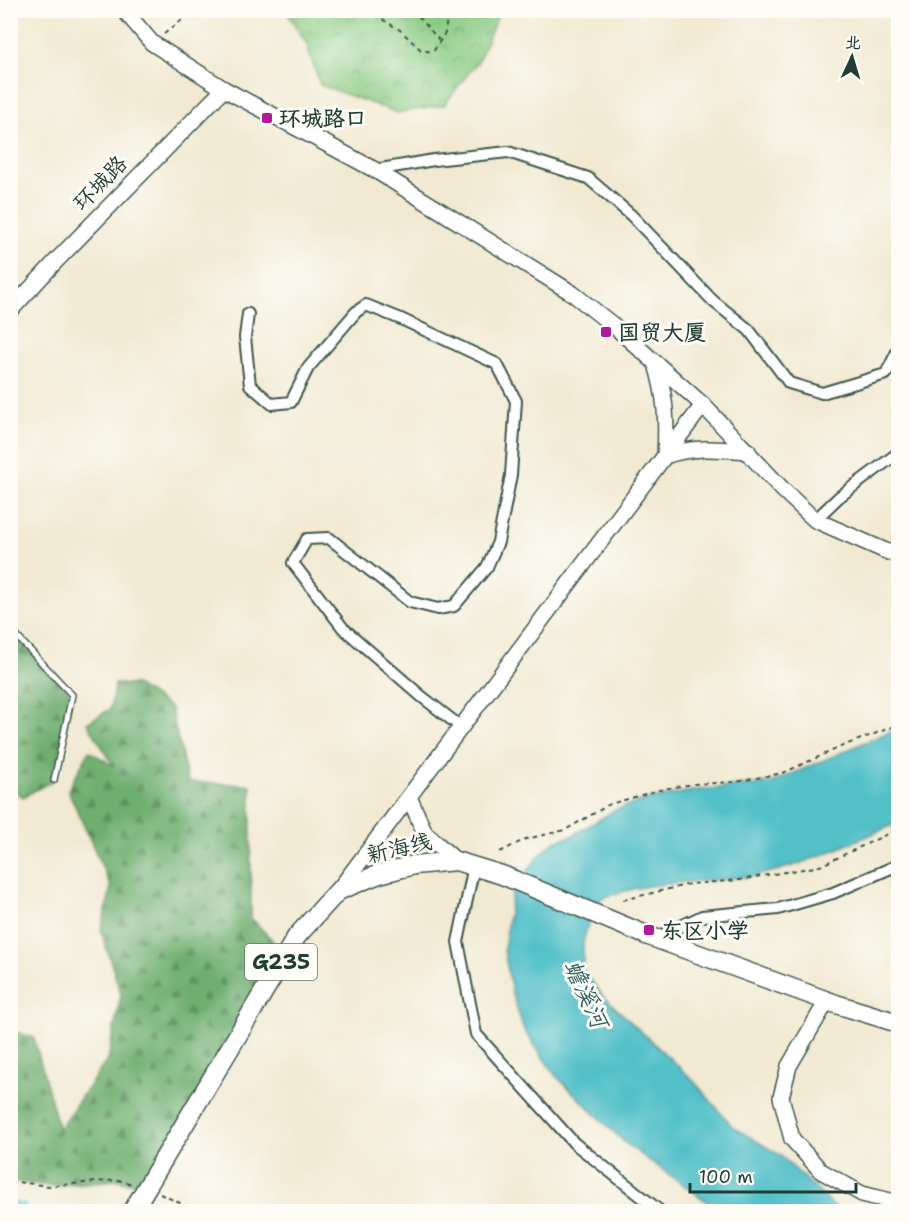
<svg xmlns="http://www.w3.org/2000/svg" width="909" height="1222" font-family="'Shantell Sans','LXGW WenKai TC',sans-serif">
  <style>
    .forest { fill: url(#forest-firs); stroke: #467652; stroke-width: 1.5 }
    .park { fill: url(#park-crowns); stroke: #54845b; stroke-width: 1.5 }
    .water { fill: #52c0c8; stroke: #387e7e; stroke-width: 1.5 }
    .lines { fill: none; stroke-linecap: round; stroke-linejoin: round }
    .river { stroke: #52c0c8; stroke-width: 20 }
    .lane-casing { stroke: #3e574c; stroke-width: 8 }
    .street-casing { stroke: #3e574c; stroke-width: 14 }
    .secondary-casing { stroke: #3e574c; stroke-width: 18 }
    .primary-casing { stroke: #3e574c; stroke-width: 21 }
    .path { stroke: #3e574c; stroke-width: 2; stroke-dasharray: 4.5 4.5; stroke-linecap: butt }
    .lane { stroke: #fff; stroke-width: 5 }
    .street { stroke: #fff; stroke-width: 10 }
    .secondary { stroke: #fff; stroke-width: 15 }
    .primary { stroke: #fff; stroke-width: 18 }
    .poi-dot { fill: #b5179e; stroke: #fdfcf7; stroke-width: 2 }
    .labels { text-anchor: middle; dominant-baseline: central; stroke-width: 6; stroke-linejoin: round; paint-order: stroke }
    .shield { fill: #fdfcf7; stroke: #62766e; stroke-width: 1.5 }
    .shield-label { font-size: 21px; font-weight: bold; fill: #1f3d34 }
    .poi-label { font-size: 22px; font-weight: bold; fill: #1f3d34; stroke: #fdfcf7; text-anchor: start }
    .street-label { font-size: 22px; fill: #1f3d34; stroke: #fdfcf7 }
    .water-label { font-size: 24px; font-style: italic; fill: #2e6460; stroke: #fdfcf7 }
  </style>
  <defs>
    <pattern id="forest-firs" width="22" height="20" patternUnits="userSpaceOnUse" patternTransform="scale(1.5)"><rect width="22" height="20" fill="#6eae70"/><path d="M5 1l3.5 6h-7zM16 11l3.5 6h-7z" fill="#5a8f5d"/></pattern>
    <pattern id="park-crowns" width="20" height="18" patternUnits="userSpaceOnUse" patternTransform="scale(1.5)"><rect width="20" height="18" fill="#89ca82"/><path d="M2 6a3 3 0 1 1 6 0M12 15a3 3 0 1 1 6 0" fill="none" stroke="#6fa56b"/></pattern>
  </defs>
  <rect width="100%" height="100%" fill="#fdfcf7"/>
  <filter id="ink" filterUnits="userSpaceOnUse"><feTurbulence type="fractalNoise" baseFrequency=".0167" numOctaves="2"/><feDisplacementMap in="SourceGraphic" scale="12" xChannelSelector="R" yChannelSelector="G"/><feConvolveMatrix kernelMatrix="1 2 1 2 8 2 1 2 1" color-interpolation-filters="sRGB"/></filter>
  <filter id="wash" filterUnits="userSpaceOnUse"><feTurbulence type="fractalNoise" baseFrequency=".008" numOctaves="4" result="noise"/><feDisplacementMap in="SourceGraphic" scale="24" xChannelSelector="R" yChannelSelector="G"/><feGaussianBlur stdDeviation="1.35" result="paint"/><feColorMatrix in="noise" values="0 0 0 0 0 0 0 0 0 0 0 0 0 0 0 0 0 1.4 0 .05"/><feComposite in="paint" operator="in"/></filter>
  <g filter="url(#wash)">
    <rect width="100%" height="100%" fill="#f1e9d1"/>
    <g class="forest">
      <path d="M10,629l62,66 -18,85 -31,17 -12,-8z"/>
      <path d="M115,684l21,1 35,23 17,74 63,3v133l23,24 8,19 -137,226 -27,-7 -69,6 -38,-5v-151l23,8 25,91 49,-70 13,-65 -20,-63 10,-44 -43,-97 21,-39 25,15 -27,-43 23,-14z"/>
    </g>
    <path class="park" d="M286,11h214l-22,50 -34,44 -46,8 -78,-28 -14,-42z"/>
    <path class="water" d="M898,728v95c-44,18 -98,45 -146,53 -50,8 -112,3 -158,26l-11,41v27l20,26 90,84 40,47 47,28 59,56h-119l-95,-68 -70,-68 -31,-45 -12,-37 -8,-43 4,-31 4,-26 25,-35 18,-17 17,-5 43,-26 30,-10 52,-10 74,-7z"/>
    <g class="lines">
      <path class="river" d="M10,1211l9,1"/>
    </g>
  </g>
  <g filter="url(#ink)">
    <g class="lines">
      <defs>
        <path id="lane" d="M10,629l62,66 -18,85"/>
        <g id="street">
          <path d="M375,170l59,-10 74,-8 80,26 43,37 82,86 36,29 40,53 33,10 64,-19 12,-24"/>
          <path d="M248,314l-3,23 5,48 22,19 19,-2 17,-34 48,-56 10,-7 35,14 96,45 19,37 -5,74 -13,67 -11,25 -33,39 -16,3 -28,-7 -81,-64 -22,1 -14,24 50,65 78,68 40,31"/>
          <path d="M815,520l24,-23 59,-44"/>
          <path d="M474,866l-16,76 18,92 98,109 87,69"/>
          <path d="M656,938l46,-22 76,-7 55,-16 65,-28"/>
        </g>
        <g id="secondary">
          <path d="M124,10l28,33 72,46 151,81 197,123 42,33 89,79 81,86 31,29 73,32 10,2"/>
          <path d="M10,311l46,-50 168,-172"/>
          <path d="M656,364c10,34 11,56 9,92 27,-10 55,-7 83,-5"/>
          <path d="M409,797l16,36 31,28"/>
          <path d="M338,891l365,-486"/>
          <path d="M827,1001l-38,65 -8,31 11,42 29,32 41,23 36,9"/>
        </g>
        <path id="primary" d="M132,1212l165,-276 41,-45 41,-17 35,-9 42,-4 46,14 144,60 190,69 62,19"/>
      </defs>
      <use href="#lane" class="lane-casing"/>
      <use href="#street" class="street-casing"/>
      <use href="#secondary" class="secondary-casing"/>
      <use href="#primary" class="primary-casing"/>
      <g class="path">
        <path d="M367,10l33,20 21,20 12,2 12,-19 3,-23"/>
        <path d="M413,10l26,30"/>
        <path d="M164,34l31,-24"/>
        <path d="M500,852l26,-13 39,-9 45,-26 53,-15 30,-5 43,-2 47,-9 62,-28 53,-20"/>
        <path d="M623,900l67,-16 49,-4 81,-14 78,-37"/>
        <path d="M10,1181l39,5 69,-6 14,4"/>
        <path d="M160,1194l40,18"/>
      </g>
      <use href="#lane" class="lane"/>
      <use href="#street" class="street"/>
      <use href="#secondary" class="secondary"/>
      <use href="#primary" class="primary"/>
    </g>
  </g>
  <g class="poi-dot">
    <rect x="261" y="112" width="12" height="12" rx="3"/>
    <rect x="600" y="326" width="12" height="12" rx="3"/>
    <rect x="643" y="924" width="12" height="12" rx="3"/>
  </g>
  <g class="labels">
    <rect class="shield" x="245" y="944" width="72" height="36" rx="4.5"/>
    <g class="shield-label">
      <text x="281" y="962">G235</text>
    </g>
    <g class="poi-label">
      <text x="279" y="118">环城路口</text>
      <text x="618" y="332">国贸大厦</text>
      <text x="661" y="930">东区小学</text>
    </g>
    <g class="street-label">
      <text transform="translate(100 183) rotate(-46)">环城路</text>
      <text transform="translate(399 848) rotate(-13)">新海线</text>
    </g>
    <g class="water-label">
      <text transform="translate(586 994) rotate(65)">蟾溪河</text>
    </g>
  </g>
  <rect width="909" height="1222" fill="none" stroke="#fdfcf7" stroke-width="36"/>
  <g transform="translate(852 57) rotate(4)" stroke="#fdfcf7" stroke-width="4.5" paint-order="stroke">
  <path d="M0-4.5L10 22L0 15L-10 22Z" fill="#1f3d34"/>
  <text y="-9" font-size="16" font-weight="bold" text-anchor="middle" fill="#1f3d34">北</text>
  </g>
  <path d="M690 1183v9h166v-9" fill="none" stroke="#1f3d34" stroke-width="3"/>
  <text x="699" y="1183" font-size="18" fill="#1f3d34" stroke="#fdfcf7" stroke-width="4.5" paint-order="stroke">100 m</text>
</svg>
